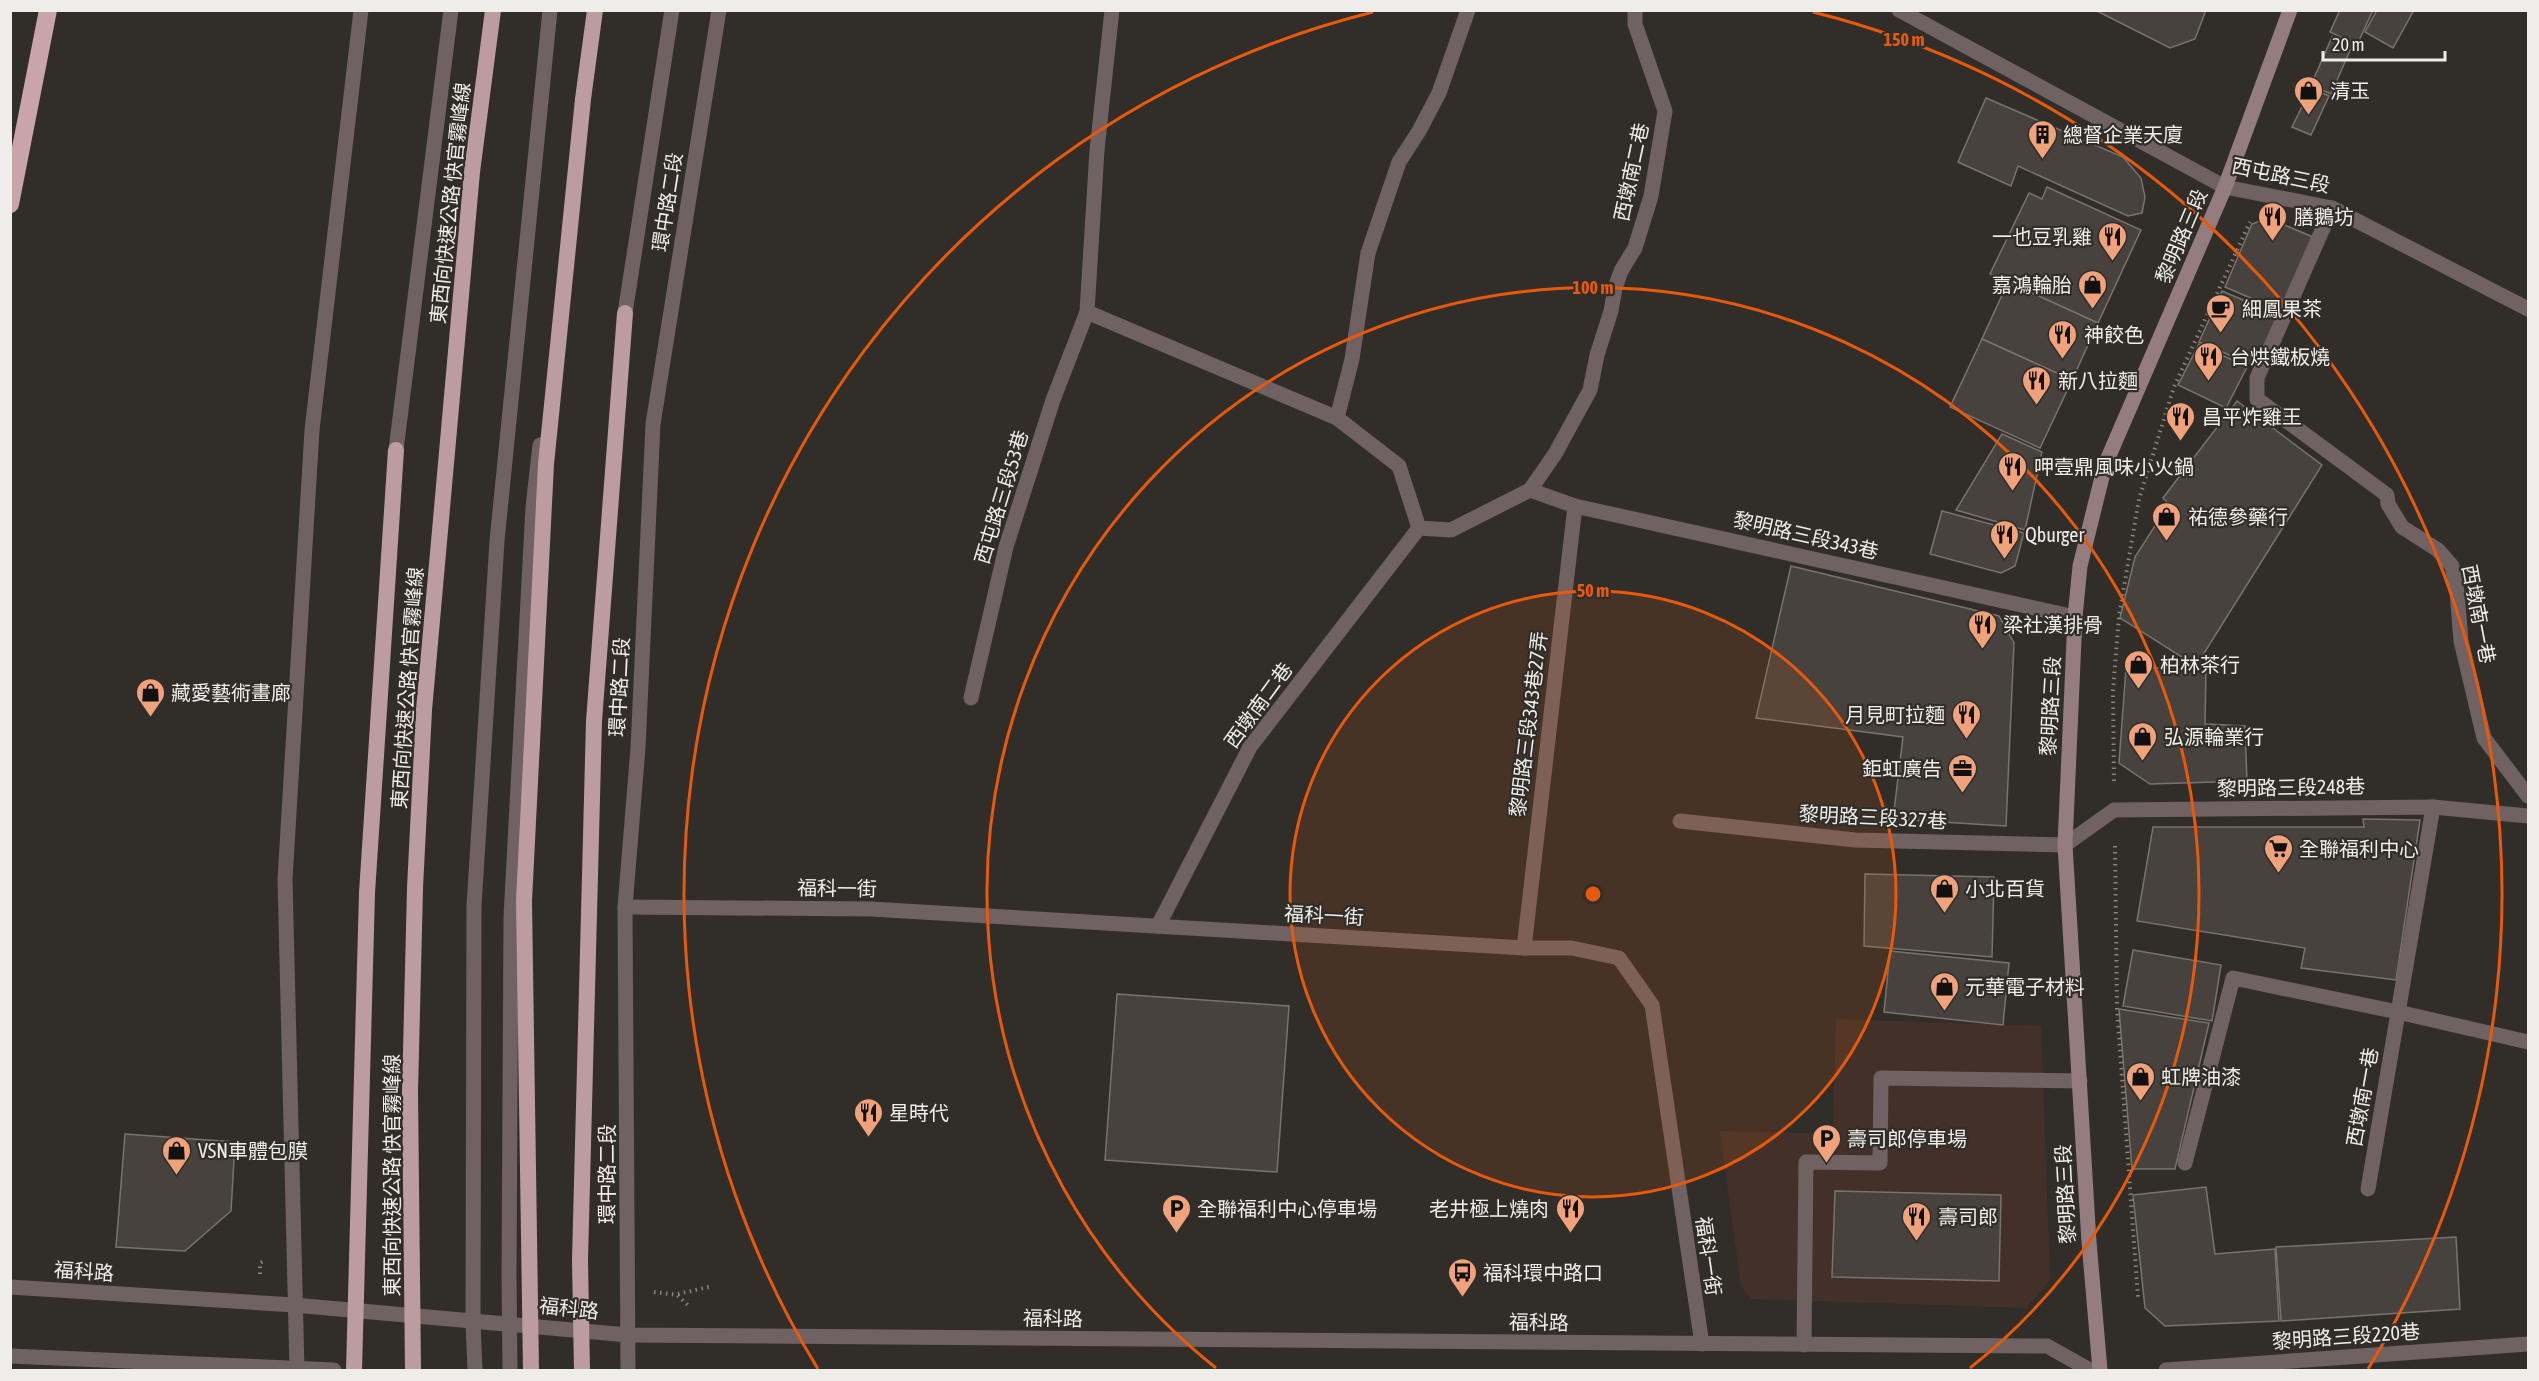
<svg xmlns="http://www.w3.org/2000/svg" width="2539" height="1381" font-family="'Asap Condensed','Noto Sans TC',sans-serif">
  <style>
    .commercial { fill: #433129 }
    .building { fill: #47423e; stroke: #79736e; stroke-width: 1.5 }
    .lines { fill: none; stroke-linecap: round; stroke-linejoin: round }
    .path { stroke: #898681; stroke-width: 4; stroke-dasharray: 1.5 4.5; stroke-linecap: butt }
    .service { stroke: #706162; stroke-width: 15 }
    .minor { stroke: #706162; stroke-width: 15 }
    .tertiary { stroke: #706162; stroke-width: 15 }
    .secondary { stroke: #947c7f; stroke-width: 15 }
    .trunk { stroke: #bc9c9f; stroke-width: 16 }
    .motorway { stroke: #c9a5a9; stroke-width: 18 }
    .ring { fill: none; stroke: #e8590c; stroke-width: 3 }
    .labels { text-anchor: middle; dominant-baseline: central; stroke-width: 4.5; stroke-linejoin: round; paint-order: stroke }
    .poi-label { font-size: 20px; fill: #efede9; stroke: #312e29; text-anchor: start }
    .street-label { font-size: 20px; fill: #efede9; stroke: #312e29 }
    .centre { fill: #e8590c; stroke: #312e29; stroke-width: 3 }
    .ring-label { font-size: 18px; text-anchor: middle; font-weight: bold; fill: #e8590c; stroke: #312e29; stroke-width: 4.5; stroke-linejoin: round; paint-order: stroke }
  </style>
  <rect width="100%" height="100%" fill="#312e29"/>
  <path class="commercial" d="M1836,1019l205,7 9,254 -24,28 -274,-9 -11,-13 -21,-155 113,3z"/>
  <g class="building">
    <path d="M2095,10h111l-11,29 -25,9z"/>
    <path d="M2340,10h33l-16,35 -27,-13z"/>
    <path d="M2377,10h37l-21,38 -28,-16z"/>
    <path d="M2332,37l20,9 -21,48 -20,-9z"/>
    <path d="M2311,88l18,8 -18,39 -19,-8z"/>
    <path d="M1986,98l137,59 18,21 4,19 -3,16 -14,3 -110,-50 -7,20 -53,-24z"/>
    <path d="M2047,187l94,43 -43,93 -108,-49 39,-81 13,6z"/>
    <path d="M2268,218l45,19 -32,74 -56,-24 27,-63z"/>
    <path d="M2008,282l90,41 -26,57 -90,-41z"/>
    <path d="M2222,291l61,26 -23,51 -61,-26z"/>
    <path d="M1982,339l90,41 -32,68 -90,-41z"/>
    <path d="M2199,344l48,23 -21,41 -48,-23z"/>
    <path d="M2237,401l85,64 -126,201 -76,-48 15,-61 34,-53 -6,-6z"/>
    <path d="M2002,434l40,18 -17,78 -69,-20z"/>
    <path d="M1942,511l82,22 -9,33 -14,7 -71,-19z"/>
    <path d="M1791,566l208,50 15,27 -8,183 -113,-7 10,-82 -147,-19z"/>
    <path d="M2126,668h80l-1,56 40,2 2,55 -97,3 -31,-21z"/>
    <path d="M2363,819l57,1 -24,160 -95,-12 4,-20 -168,-27 16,-94h211z"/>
    <path d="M1865,874l129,3 -2,80 -128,-11z"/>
    <path d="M2133,950l88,15 -9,56 -89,-15z"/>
    <path d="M1890,951l119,12 -6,62 -119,-13z"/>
    <path d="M1117,994l172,12 -12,166 -172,-12z"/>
    <path d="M2119,1009l90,14 -34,146h-43z"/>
    <path d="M125,1134l110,8 -4,69 -46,40 -69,-4z"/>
    <path d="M2206,1187l9,67 60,-5 4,72 -114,5 -20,-18 -12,-113z"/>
    <path d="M1835,1191l166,4 -2,86 -167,-4z"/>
    <path d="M2456,1237l4,72 -179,12 -5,-74z"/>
  </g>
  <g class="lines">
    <g class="path">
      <path d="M2114,781l-1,-91 6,-74 20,-117 35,-112 76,-165"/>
      <path d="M2115,846l2,163 21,288"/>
      <path d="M260,1274v-11l5,-3"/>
      <path d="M654,1292l23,3 13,12"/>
      <path d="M678,1294l35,-8"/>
    </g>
    <g class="service">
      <path d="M2332,208l-75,170v21l130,96 1,9 14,23 36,23 14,16 5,26 4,49 23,97 44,58"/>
      <path d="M1087,312l250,106 62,48 20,62 32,2 79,-40 25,-36 35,-64 7,-35 14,-44 4,-23 6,-17 14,-23 16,-52 14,-85 -30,-87v-14"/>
      <path d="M1337,418l15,-59 16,-106 31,-91 20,-31 20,-38 29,-83"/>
      <path d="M1530,490l45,16 500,111"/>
      <path d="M971,698l35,-151 47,-147 34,-88 10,-162 15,-140"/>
      <path d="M2065,845l49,-35 319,-3 95,9"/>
      <path d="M1158,926l92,-179 169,-219"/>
      <path d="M1524,948l51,-442"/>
      <path d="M2185,1163l48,-185 165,34"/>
      <path d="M1804,1345l2,-183 74,1 1,-85 199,3"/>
    </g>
    <g class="minor">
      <path d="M1680,821l175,19 210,5"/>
      <path d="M625,907l246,2 653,39h48l47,10 33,47 50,339"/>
      <path d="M2398,1012l130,30"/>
      <path d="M2368,1189l65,-382"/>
      <path d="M2166,1370l362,-26"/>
    </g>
    <g class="tertiary">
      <path d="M1899,10l326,177 107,21 196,101"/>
      <path d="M625,313l47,-303"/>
      <path d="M396,450l55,-440"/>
      <path d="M10,1287l284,18 334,30 1419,11 43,24"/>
      <path d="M10,1356l324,14"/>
      <path d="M297,1370l-12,-491 27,-449 49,-420"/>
      <path d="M475,1370l-2,-48 1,-416 23,-365 53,-531"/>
      <path d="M510,1370l-1,-93 2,-360 22,-410 7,-62"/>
      <path d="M628,1370l-3,-463 13,-159 15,-324 66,-414"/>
    </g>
    <path class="secondary" d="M2100,1370l-11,-128 -24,-397 10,-228 5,-51 25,-101 120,-278 65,-177"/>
    <g class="trunk">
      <path d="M354,1370l13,-477 29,-443"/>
      <path d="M413,1370l-3,-278 5,-204 9,-178 48,-538 21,-162"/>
      <path d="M531,1370l-7,-469 22,-437 37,-365 12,-89"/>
      <path d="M582,1370l-2,-110 14,-539 31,-408"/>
    </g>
    <path class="motorway" d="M10,204l38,-194"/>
  </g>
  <circle cx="1593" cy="894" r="303" fill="#e8590c" fill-opacity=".12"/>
  <g class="ring">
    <circle cx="1593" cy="894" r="303"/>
    <path d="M1216 1368A606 606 0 1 1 1970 1368"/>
    <path d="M818 1369A909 909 0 0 1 1373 12M1813 12A909 909 0 0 1 2368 1369"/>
  </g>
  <defs>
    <symbol id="shop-pin" viewBox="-11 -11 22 30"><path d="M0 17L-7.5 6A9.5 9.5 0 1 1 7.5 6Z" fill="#f0a27a" stroke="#312e29"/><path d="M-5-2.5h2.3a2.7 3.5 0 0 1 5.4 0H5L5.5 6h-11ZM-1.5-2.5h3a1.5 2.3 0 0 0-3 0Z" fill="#111"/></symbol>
    <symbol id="building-pin" viewBox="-11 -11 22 30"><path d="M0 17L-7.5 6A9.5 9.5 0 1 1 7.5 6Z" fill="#f0a27a" stroke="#312e29"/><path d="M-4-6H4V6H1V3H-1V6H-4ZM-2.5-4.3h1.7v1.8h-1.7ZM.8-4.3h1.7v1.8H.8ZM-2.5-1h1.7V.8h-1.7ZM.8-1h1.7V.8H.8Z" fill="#111"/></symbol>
    <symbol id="restaurant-pin" viewBox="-11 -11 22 30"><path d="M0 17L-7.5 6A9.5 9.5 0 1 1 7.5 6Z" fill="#f0a27a" stroke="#312e29"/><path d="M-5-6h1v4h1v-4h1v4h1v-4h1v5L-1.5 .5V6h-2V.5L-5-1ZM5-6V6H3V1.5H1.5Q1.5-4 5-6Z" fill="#111"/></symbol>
    <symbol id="cafe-pin" viewBox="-11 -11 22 30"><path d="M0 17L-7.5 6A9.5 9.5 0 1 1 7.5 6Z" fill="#f0a27a" stroke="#312e29"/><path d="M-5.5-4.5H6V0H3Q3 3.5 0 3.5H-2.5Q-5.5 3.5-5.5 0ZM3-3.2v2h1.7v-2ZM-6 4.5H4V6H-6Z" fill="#111"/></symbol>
    <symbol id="office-pin" viewBox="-11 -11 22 30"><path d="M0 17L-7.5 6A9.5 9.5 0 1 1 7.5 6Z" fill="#f0a27a" stroke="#312e29"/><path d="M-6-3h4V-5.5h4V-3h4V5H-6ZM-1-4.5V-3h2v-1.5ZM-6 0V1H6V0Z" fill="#111"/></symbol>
    <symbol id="supermarket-pin" viewBox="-11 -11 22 30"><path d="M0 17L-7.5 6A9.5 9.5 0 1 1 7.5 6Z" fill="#f0a27a" stroke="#312e29"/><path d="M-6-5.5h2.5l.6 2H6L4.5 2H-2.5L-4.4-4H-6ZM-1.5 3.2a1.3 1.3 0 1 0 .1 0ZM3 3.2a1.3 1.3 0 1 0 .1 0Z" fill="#111"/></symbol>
    <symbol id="parking-pin" viewBox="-11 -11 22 30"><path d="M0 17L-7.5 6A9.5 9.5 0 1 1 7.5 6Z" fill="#f0a27a" stroke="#312e29"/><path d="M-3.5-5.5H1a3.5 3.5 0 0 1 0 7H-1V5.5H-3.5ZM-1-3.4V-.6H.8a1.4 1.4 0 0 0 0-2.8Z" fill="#111"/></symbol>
    <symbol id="bus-pin" viewBox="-11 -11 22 30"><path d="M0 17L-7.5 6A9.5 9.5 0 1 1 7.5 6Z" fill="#f0a27a" stroke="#312e29"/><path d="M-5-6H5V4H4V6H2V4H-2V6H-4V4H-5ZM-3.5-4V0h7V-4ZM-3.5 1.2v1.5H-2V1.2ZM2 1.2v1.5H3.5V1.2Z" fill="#111"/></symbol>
  </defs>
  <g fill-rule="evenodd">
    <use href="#shop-pin" x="2292" y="74" width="33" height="45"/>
    <use href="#building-pin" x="2026" y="118" width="33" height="45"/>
    <use href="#restaurant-pin" x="2256" y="200" width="33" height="45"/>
    <use href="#restaurant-pin" x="2096" y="220" width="33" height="45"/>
    <use href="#shop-pin" x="2076" y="268" width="33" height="45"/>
    <use href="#cafe-pin" x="2204" y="292" width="33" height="45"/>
    <use href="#restaurant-pin" x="2046" y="318" width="33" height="45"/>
    <use href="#restaurant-pin" x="2192" y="340" width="33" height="45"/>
    <use href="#restaurant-pin" x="2020" y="364" width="33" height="45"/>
    <use href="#restaurant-pin" x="2164" y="400" width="33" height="45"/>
    <use href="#restaurant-pin" x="1996" y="450" width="33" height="45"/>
    <use href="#shop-pin" x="2150" y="500" width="33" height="45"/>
    <use href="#restaurant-pin" x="1988" y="518" width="33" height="45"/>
    <use href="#restaurant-pin" x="1966" y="608" width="33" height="45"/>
    <use href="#shop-pin" x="2122" y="648" width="33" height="45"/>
    <use href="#shop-pin" x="134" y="676" width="33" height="45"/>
    <use href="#restaurant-pin" x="1950" y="698" width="33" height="45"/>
    <use href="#shop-pin" x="2126" y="720" width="33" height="45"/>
    <use href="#office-pin" x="1946" y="752" width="33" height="45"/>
    <use href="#supermarket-pin" x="2262" y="832" width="33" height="45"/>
    <use href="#shop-pin" x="1928" y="872" width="33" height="45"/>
    <use href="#shop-pin" x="1928" y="970" width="33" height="45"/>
    <use href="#shop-pin" x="2124" y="1060" width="33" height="45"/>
    <use href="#restaurant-pin" x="852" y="1096" width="33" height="45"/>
    <use href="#parking-pin" x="1810" y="1122" width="33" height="45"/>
    <use href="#shop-pin" x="160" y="1134" width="33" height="45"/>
    <use href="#parking-pin" x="1160" y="1192" width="33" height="45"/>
    <use href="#restaurant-pin" x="1554" y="1192" width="33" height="45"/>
    <use href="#restaurant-pin" x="1900" y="1200" width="33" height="45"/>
    <use href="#bus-pin" x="1446" y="1256" width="33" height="45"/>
  </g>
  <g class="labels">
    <g class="poi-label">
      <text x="2330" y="90">清玉</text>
      <text x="2063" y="134">總督企業天廈</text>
      <text x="2294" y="216">膳鵝坊</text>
      <text x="2092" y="236" text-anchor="end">一也豆乳雞</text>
      <text x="2072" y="284" text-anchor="end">嘉鴻輪胎</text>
      <text x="2242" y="308">細鳳果茶</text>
      <text x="2084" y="334">神餃色</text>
      <text x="2230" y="356">台烘鐵板燒</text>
      <text x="2058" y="380">新八拉麵</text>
      <text x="2202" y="416">昌平炸雞王</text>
      <text x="2034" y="466">呷壹鼎風味小火鍋</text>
      <text x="2188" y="516">祐德參藥行</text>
      <text x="2025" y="534">Qburger</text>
      <text x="2003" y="624">梁社漢排骨</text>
      <text x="2160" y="664">柏林茶行</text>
      <text x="171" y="692">藏愛藝術畫廊</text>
      <text x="1945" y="714" text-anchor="end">月見町拉麵</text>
      <text x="2164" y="736">弘源輪業行</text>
      <text x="1942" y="768" text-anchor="end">鉅虹廣告</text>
      <text x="2299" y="848">全聯福利中心</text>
      <text x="1965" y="888">小北百貨</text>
      <text x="1965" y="986">元華電子材料</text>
      <text x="2161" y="1076">虹牌油漆</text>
      <text x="889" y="1112">星時代</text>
      <text x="1847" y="1138">壽司郎停車場</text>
      <text x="198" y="1150">VSN車體包膜</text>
      <text x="1197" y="1208">全聯福利中心停車場</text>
      <text x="1549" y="1208" text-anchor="end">老井極上燒肉</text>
      <text x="1938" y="1216">壽司郎</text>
      <text x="1483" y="1272">福科環中路口</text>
    </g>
    <g class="street-label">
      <text transform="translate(1631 172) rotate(-78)">西墩南二巷</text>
      <text transform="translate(2281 175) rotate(12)">西屯路三段</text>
      <text transform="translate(667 202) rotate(-81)">環中路二段</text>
      <text transform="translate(450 203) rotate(-84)">東西向快速公路 快官霧峰線</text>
      <text transform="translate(2181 236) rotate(-67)">黎明路三段</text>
      <text transform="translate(1001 497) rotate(-73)">西屯路三段53巷</text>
      <text transform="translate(1806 535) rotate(13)">黎明路三段343巷</text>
      <text transform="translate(2479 614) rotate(79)">西墩南一巷</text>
      <text transform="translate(619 687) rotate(-87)">環中路二段</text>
      <text transform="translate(407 688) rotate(-86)">東西向快速公路 快官霧峰線</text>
      <text transform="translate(1258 705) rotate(-54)">西墩南二巷</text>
      <text transform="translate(2050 706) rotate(-87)">黎明路三段</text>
      <text transform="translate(1528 724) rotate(-83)">黎明路三段343巷27弄</text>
      <text transform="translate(2291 787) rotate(-1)">黎明路三段248巷</text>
      <text transform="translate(1873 817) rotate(3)">黎明路三段327巷</text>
      <text transform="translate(837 888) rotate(1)">福科一街</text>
      <text transform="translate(1324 915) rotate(3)">福科一街</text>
      <text transform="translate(2362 1097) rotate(-80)">西墩南一巷</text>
      <text transform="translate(606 1174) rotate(-90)">環中路二段</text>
      <text transform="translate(391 1175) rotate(-90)">東西向快速公路 快官霧峰線</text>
      <text transform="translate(2065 1194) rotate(-93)">黎明路三段</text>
      <text transform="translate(1709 1256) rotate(82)">福科一街</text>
      <text transform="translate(84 1271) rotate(4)">福科路</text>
      <text transform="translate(569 1308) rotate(6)">福科路</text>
      <text transform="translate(1053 1318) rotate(1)">福科路</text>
      <text transform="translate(1539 1322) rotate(1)">福科路</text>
      <text transform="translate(2346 1336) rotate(-4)">黎明路三段220巷</text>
    </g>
  </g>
  <circle cx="1593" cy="894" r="9" class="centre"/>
  <g class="ring-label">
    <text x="1904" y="46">150 m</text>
    <text x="1593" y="294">100 m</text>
    <text x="1593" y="597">50 m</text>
  </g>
  <rect width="2539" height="1381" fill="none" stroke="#efede9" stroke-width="24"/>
  <path d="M2323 51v9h122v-9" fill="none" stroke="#efede9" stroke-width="3"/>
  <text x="2332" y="51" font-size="18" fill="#efede9" stroke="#312e29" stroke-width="4.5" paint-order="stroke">20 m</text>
</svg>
